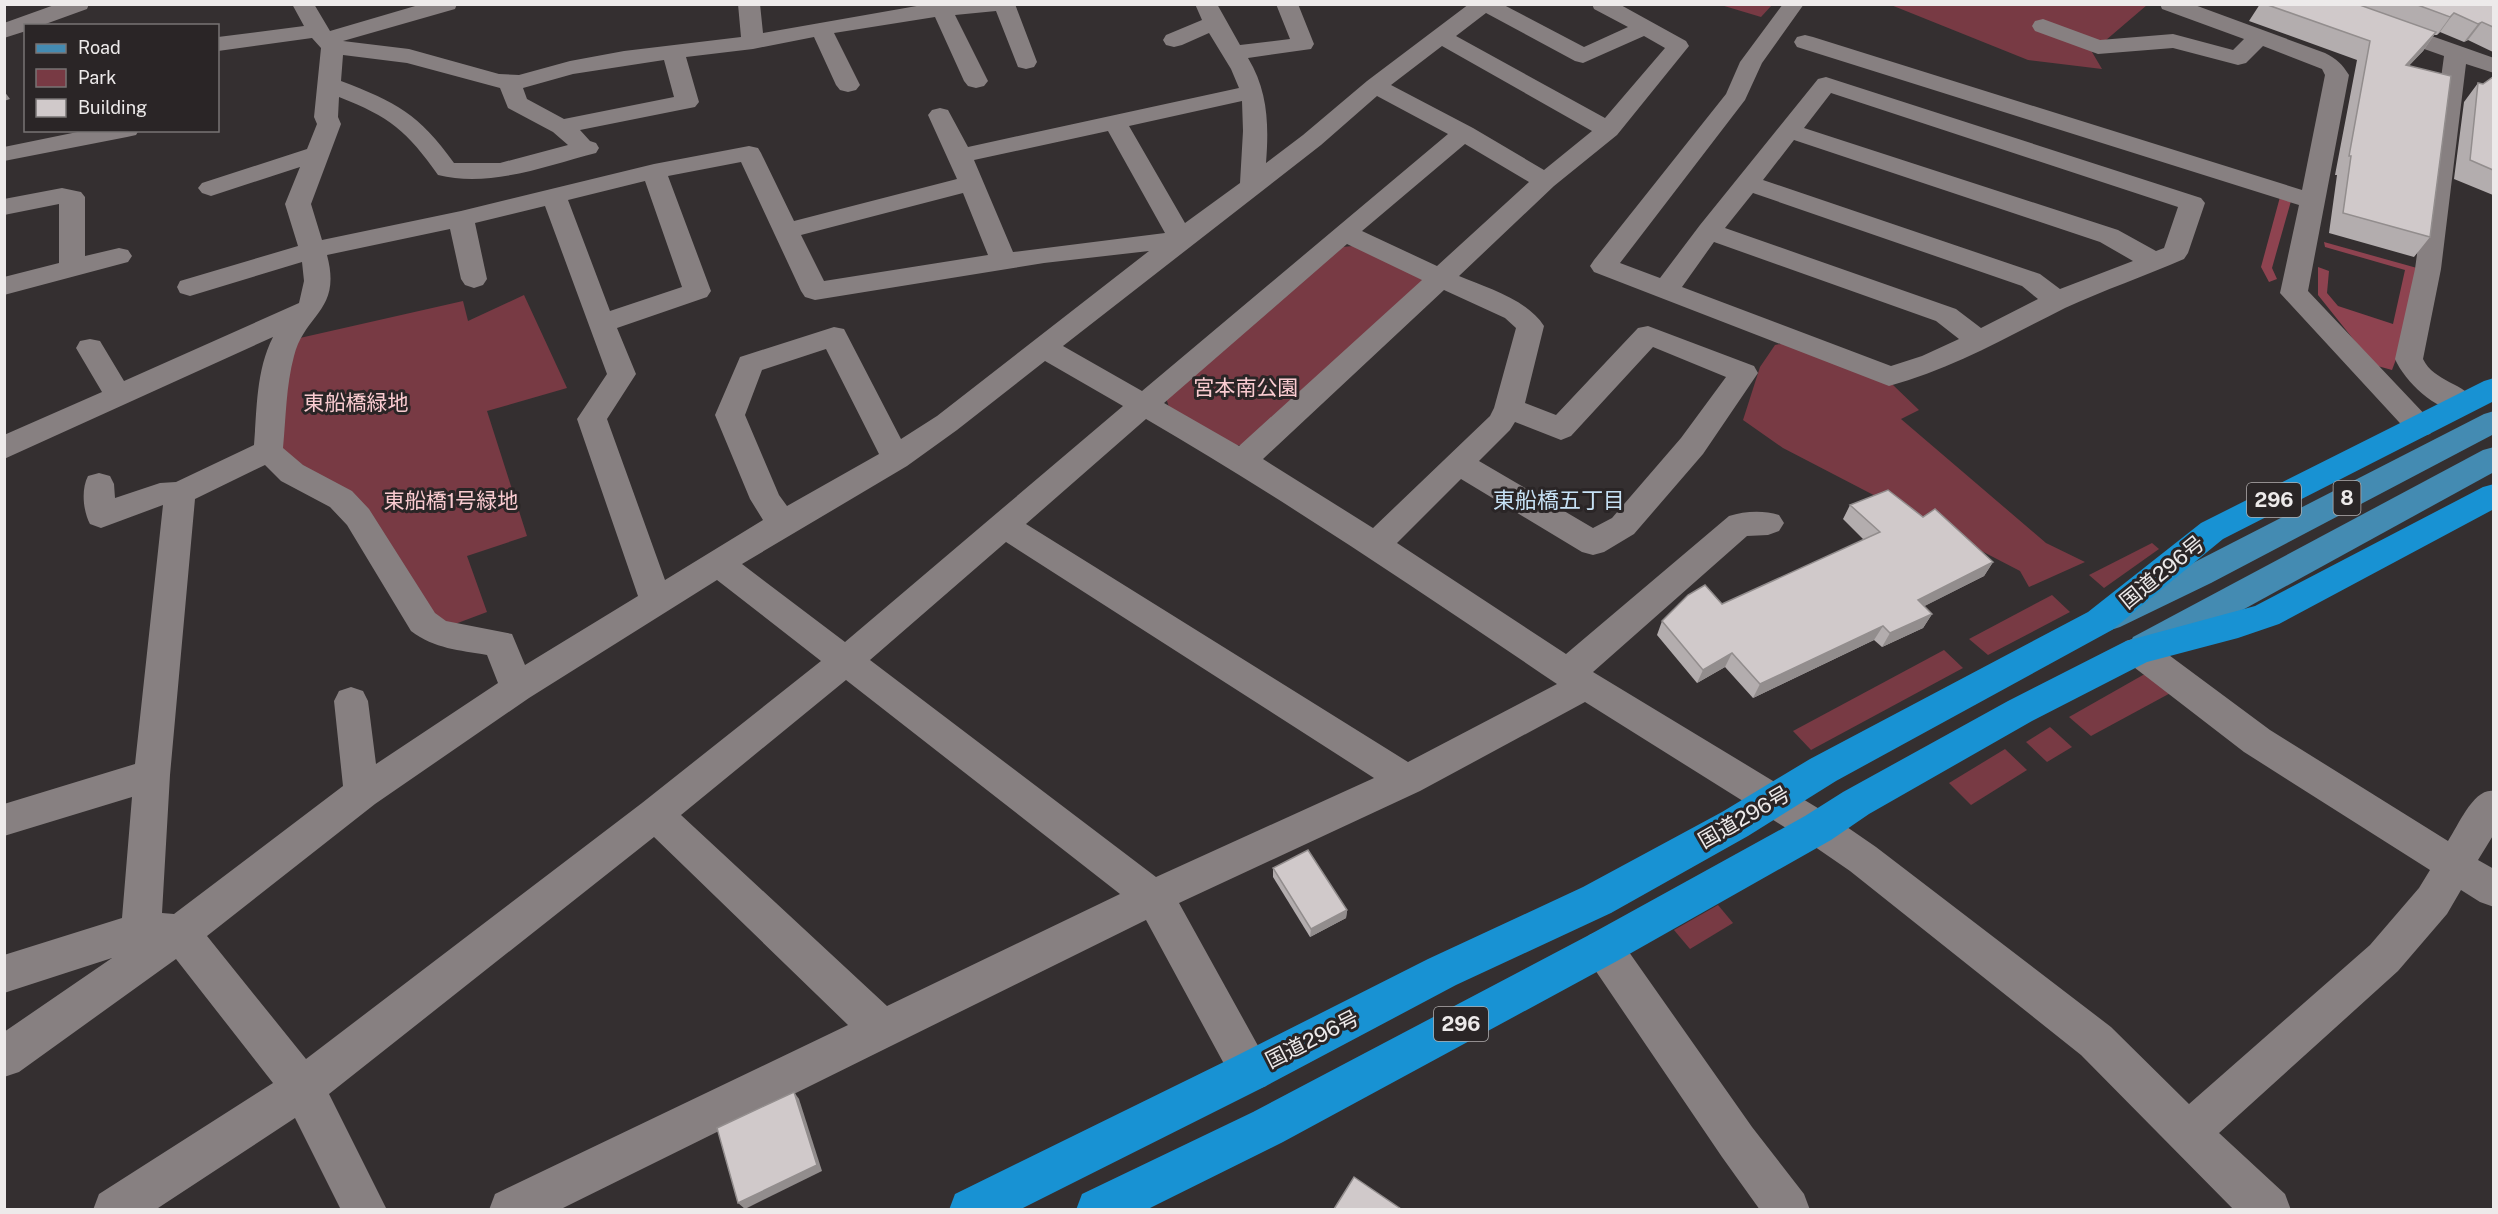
<svg xmlns="http://www.w3.org/2000/svg" width="2498" height="1214" font-family="'Public Sans','Noto Sans JP',sans-serif">
  <style>
    .green { fill: #783a44 }
    .forest { fill: #8e4350 }
    .lines { fill: none; stroke-linecap: round; stroke-linejoin: round }
    .minor { fill: #878081; fill-rule: evenodd }
    .major { fill: #448bb2; fill-rule: evenodd }
    .highway { fill: #1892d3; fill-rule: evenodd }
    .wall { fill: #b3adae }
    .shaded-wall { fill: #928d8d }
    .building { fill: #d0c9ca; stroke: #928d8d; stroke-width: 1.5 }
    .labels { text-anchor: middle; dominant-baseline: central; stroke-width: 6; stroke-linejoin: round; paint-order: stroke }
    .shield { fill: #2a2526; stroke: #b2afaf; stroke-width: 1.5 }
    .shield-label { font-size: 20px; font-weight: bold; fill: #edeaea }
    .park-label { font-size: 21px; fill: #f9cbd0; stroke: #2a2526 }
    .street-label { font-size: 21px; fill: #edeaea; stroke: #2a2526 }
    .neighbourhood-label { font-size: 22px; fill: #c6e1f5; stroke: #2a2526 }
  </style>
  <rect width="100%" height="100%" fill="#342f30"/>
  <g class="green">
    <path d="M1721,5h51l-11,12z"/>
    <path d="M1891,5h256l-55,47 10,17 -74,-9z"/>
    <path d="M1353,246l71,32v7l-177,159 -12,2 -66,-39 -3,-9 176,-151z"/>
    <path d="M524,295l43,93 -80,23 40,125 -60,20 20,56 -40,15 -169,-179 13,-108 172,-39 5,20z"/>
    <path d="M1786,343l107,42 26,25 -18,9 145,124 39,19 -56,25 -9,-16 -237,-123 -40,-28 17,-53 15,-22z"/>
    <path d="M2152,543l7,6 -55,39 -15,-13z"/>
    <path d="M2052,595l18,17 -82,43 -19,-16z"/>
    <path d="M1944,650l19,18 -152,82 -18,-19z"/>
    <path d="M2143,675h9l24,15 -85,46 -22,-19z"/>
    <path d="M2050,727l22,20 -25,15 -21,-20z"/>
    <path d="M2005,749l22,21 -56,35 -22,-22z"/>
    <path d="M1718,905l15,18 -43,26 -16,-19z"/>
  </g>
  <g class="forest">
    <path d="M2280,197l11,4 -19,67 5,11 -8,3 -8,-15z"/>
    <path d="M2324,242l93,26 -16,78 -9,24 -18,-5 -56,-70v-28l11,4 -2,22 11,13 55,18 12,-54 -80,-23z"/>
  </g>
  <g class="lines">
    <g class="minor">
      <path d="M57,4h32l-2,5 -47,17h-14v5l-22,7v-15z"/>
      <path d="M292,4h22l16,27 92,-27h35l-2,5 -112,32 66,8 90,25 20,1 51,-14 54,-10 117,-14 -3,-33h22l3,29 165,-29h87l22,58 -3,5 -8,2 -8,-2 -22,-56 -41,4 33,66 -4,5 -8,2 -8,-2 -4,-5 -29,-64 -101,16 26,52 -4,5 -8,2 -8,-2 -4,-5 -22,-48 -61,12 -67,8 13,45 -4,5 -115,23 10,11 6,2 3,5 -3,5c-50,13 -106,35 -158,22 -31,-44 -48,-58 -99,-78l-1,20 3,7 -30,80 11,36 139,-29 193,-47 95,-18 9,2 3,5 33,68 163,-42 -29,-64 4,-5 8,-2 8,2 20,37 271,-59 -8,-19 -22,-36 -27,12 -8,2 -8,-2 -3,-5 3,-5 36,-15 -7,-16h22l23,41 50,-6 -14,-35h22l16,40 -3,5 -63,9c20,33 21,67 18,105l37,-28 64,-54 102,-77h33l82,43 44,-20 -34,-18 -2,-5h27l67,37 3,5 -72,89 -63,51 -95,90c28,12 68,23 85,50l-19,77 31,12 82,-87 10,-2 106,40 4,7 -55,81 -69,80 -30,18 -11,3 -11,-3 -121,-73 -64,64 169,111 163,-138c16,-5 34,-6 50,-1l5,8 -5,8 -11,4 -21,1 -154,136 238,144 45,31 235,180 78,77 181,-159 49,-57 11,-18 -186,-118 -118,-91 -5,-10 5,-10 12,-4 12,4 120,89 178,111c10,-15 26,-54 46,-50v43l-16,26 16,9v38l-14,-5 -19,-12 -14,24 -49,57 -179,162 66,61 6,16h-57l-153,-155 -231,-184 -45,-31 -220,-138 -165,89 -241,112 93,168 -6,15 -15,6 -15,-6 -90,-166 -587,290h-70l6,-16 353,-169 -194,-188 -325,257 58,116h-46l-46,-92 -140,92h-62l6,-16 174,-111 -97,-124 -157,113 -15,5v-45l108,-74 -108,35v-38l118,-37 10,-121 -128,39v-32l131,-40 28,-259 -62,23 -11,-4c-7,-13 -9,-35 -2,-48l11,-3 11,3 4,8 1,14 45,-15 16,-1 78,-37c3,-36 2,-75 19,-108l-269,122v-24l98,-43 -26,-44 4,-7 10,-2 10,2 24,40 175,-78 5,-22 -2,-19 -112,34 -10,-3 -3,-6 3,-6 118,-35 -13,-42 15,-37 -89,29 -9,-3 -4,-5 4,-5 105,-34 10,-25 -3,-7 7,-69 -9,-10 -94,13v-14l86,-11zM1486,13l89,48 8,2 61,-27 21,12 -60,70 -149,-82zM1442,46l150,85 -48,39 -71,-42 -82,-43zM343,55l64,8 93,25 8,20 45,24 15,13 -68,18h-46c-35,-49 -58,-61 -113,-82zM664,60l10,37 -110,22 -37,-20 -4,-11 50,-14zM1377,96l71,38 -306,257 -79,-45 258,-201zM1242,101l1,30 -3,52 -55,40 -56,-97zM1108,131l57,102 -152,19 -39,-92zM1465,144l64,38 -92,84 -75,-35zM741,162l60,129 4,6 10,3 229,-37 105,-12 -212,165 -36,23 -57,-110 -10,-2 -94,30 -25,58 35,84 13,21 -98,60 -58,-161 29,-45 -19,-46 90,-31 4,-6 -43,-115zM645,181l37,106 -72,24 -42,-111zM963,193l25,62 -164,26 -23,-46zM545,206l62,168 -30,45 61,177 -113,69 -13,-31 -66,-13 -11,-8 -66,-104 -17,-18 -49,-26 -20,-17c3,-31 3,-62 11,-92 11,-43 48,-45 33,-101l123,-26 11,50 4,6 9,3 9,-3 4,-6 -12,-56zM1347,244l75,36 -183,166 -75,-43zM1444,290l61,28 11,10 -22,80 -4,8 -117,112 -110,-69zM1653,347l73,30 -45,61 -69,80 -19,10 -114,-67 31,-31 5,-8 46,18 10,-4zM826,349l53,105 -92,52 -8,-11 -34,-80 17,-45zM1045,361l78,45 -278,236 -103,-78 165,-98 50,-36zM1146,419c141,82 276,174 411,265l-149,78 -382,-238zM265,465l16,16 49,26 17,18 64,106c24,18 48,19 76,24l11,28 -122,81 -8,-63 -5,-10 -12,-4 -12,4 -5,10 9,85 -169,128 -12,-1 8,-138 25,-276zM1006,542l368,236 -218,99 -286,-217zM717,580l104,81 -179,142 -336,256 -99,-123 168,-132 154,-106zM846,680l274,214 -233,112 -206,-191z"/>
      <path d="M1783,4h21l-42,59 -17,37 -125,163 40,15 40,-53 118,-146 8,-2 375,121 4,5 -17,50 -4,6c-39,17 -80,31 -119,49 -58,29 -113,61 -176,78l-295,-114 -4,-6 4,-6 132,-166 14,-32zM1831,93l347,114 -14,41 -8,3 -38,-21 -314,-102zM1794,140l306,102 33,19 -73,28 -20,-15 -277,-94zM1753,193l269,93 16,13 -57,29 -25,-19 -231,-81zM1714,242l222,79 23,18 -37,17 -31,10 -209,-79z"/>
      <path d="M2160,4h32l133,49c12,6 17,11 24,22l-41,216 122,129 5,7 -5,7 -10,3 -10,-3 -130,-141 19,-88 -502,-158 -3,-5 3,-5 8,-2 8,2 489,153 23,-115 -3,-6 -59,-23 -17,17 -8,2 -65,-17 -75,6 -63,-23 -3,-5 3,-5 8,-2 57,21 73,-6 60,16 11,-11 -82,-30z"/>
      <path d="M2309,4h32l153,54v15l-28,-9 -25,205 -18,90c11,23 42,24 54,44l-5,7c-29,9 -66,-26 -77,-51l20,-90 29,-213 -133,-47z"/>
      <path d="M87,130h52l-3,5 -9,2 -123,24v-14z"/>
      <path d="M62,188l19,4 4,5v59l34,-8 9,2 4,6 -4,6 -124,33v-18l55,-14v-59l-55,11v-16z"/>
      <path d="M1603,929l14,6 135,192 52,67 6,16h-50l-38,-53 -133,-196 -6,-13 6,-13z"/>
    </g>
    <g class="major">
      <path d="M2494,411v23l-283,149 -91,44 -12,4 -12,-4 -5,-9 5,-9 93,-44 295,-151z"/>
      <path d="M2494,447v25l-337,185 -12,4 -12,-4 -5,-10 5,-10 350,-187z"/>
    </g>
    <g class="highway">
      <path d="M2494,378v23l-271,138 -111,91 -276,151 -88,55 -137,77 -155,72 -190,101 -247,124h-70l6,-16 281,-138 192,-97 155,-72 139,-75 88,-53 278,-147 113,-89 283,-142z"/>
      <path d="M2494,484v25l-215,115 -41,14 -91,24 -115,59 -163,93 -38,26 -214,121 -334,181 -137,68h-70l6,-16 171,-82 336,-177 216,-119 38,-24 165,-91 118,-60 129,-35 228,-119z"/>
    </g>
  </g>
  <g class="wall">
    <path d="M2260,4h233v48l-25,-12 -4,2 -24,-10 -3,3h-3l-11,16 -14,14 21,172 -16,20 -85,-24 8,-58h-2l22,-115 -108,-39z"/>
    <path d="M2493,77v118l-39,-16 10,-77 14,-19 5,1z"/>
    <path d="M1850,505l73,12 70,45 -9,14 -60,30 8,8 -9,14 -41,19 -8,-7 -121,58 -28,-31 -28,16 -40,-48 5,-14 60,-17 142,-64 -21,-21z"/>
    <path d="M1273,868l74,42 -1,8 -36,19 -37,-60z"/>
  </g>
  <g class="shaded-wall">
    <path d="M2454,13l-14,19 -3,3 13,-18z"/>
    <path d="M2482,22l-14,18 -4,2 14,-18z"/>
    <path d="M2436,32l-13,19 -31,33 14,-19z"/>
    <path d="M4,91l6,8 -6,2z"/>
    <path d="M1993,562l-9,14 -75,38 9,-14z"/>
    <path d="M1932,614l-9,14 -41,19 8,-14z"/>
    <path d="M1883,626l-9,14 -121,58 7,-14z"/>
    <path d="M1732,653l-7,14 -28,16 6,-13z"/>
    <path d="M1347,910l-1,8 -36,19 1,-8z"/>
    <path d="M794,1092l5,7 23,72 -77,38 -7,-6z"/>
  </g>
  <g class="building">
    <path d="M2265,4h92l79,28 -30,33 45,11 -21,161 -87,-24 8,-57h-2l21,-115z"/>
    <path d="M2415,4h78v23l-11,-5 -4,2 -24,-11 -4,4z"/>
    <path d="M2493,77v93l-23,-10 8,-77 5,1z"/>
    <path d="M1888,490l35,27 12,-8 58,53 -75,38 14,14 -42,19 -7,-7 -123,58 -28,-31 -29,17 -41,-49 26,-26 17,-10 17,19 158,-72 -30,-27z"/>
    <path d="M1308,850l39,60 -36,19 -38,-61z"/>
    <path d="M794,1092l23,73 -79,38 -21,-75z"/>
    <path d="M1354,1177l47,32h-67z"/>
  </g>
  <g class="labels">
    <g class="shield">
      <rect x="2333.5" y="481" width="27" height="34" rx="4.5"/>
      <rect x="2247" y="483" width="54" height="34" rx="4.5"/>
      <rect x="1434" y="1007" width="54" height="34" rx="4.5"/>
    </g>
    <g class="shield-label">
      <text x="2347" y="498">8</text>
      <text x="2274" y="500">296</text>
      <text x="1461" y="1024">296</text>
    </g>
    <g class="park-label">
      <text x="1246" y="387">宮本南公園</text>
      <text x="356" y="402">東船橋緑地</text>
      <text x="451" y="500">東船橋1号緑地</text>
    </g>
    <g class="street-label">
      <text transform="translate(2162 572) rotate(-39)">国道296号</text>
      <text transform="translate(1744 817) rotate(-30)">国道296号</text>
      <text transform="translate(1312 1039) rotate(-27)">国道296号</text>
    </g>
    <g class="neighbourhood-label">
      <text x="1559" y="500">東船橋五丁目</text>
    </g>
  </g>
  <rect width="2498" height="1214" fill="none" stroke="#edeaea" stroke-width="12"/>
  <rect x="24" y="24" width="195" height="108" fill="#2a2526" stroke="#787474" stroke-width="1.5"/>
  <rect x="36" y="44" width="30" height="9" fill="#448bb2" stroke="#787474" stroke-width="1.5"/>
  <text x="78" y="54" font-size="18" fill="#edeaea">Road</text>
  <rect x="36" y="69" width="30" height="18" fill="#783a44" stroke="#787474" stroke-width="1.5"/>
  <text x="78" y="84" font-size="18" fill="#edeaea">Park</text>
  <rect x="36" y="99" width="30" height="18" fill="#d0c9ca" stroke="#787474" stroke-width="1.5"/>
  <text x="78" y="114" font-size="18" fill="#edeaea">Building</text>
</svg>
